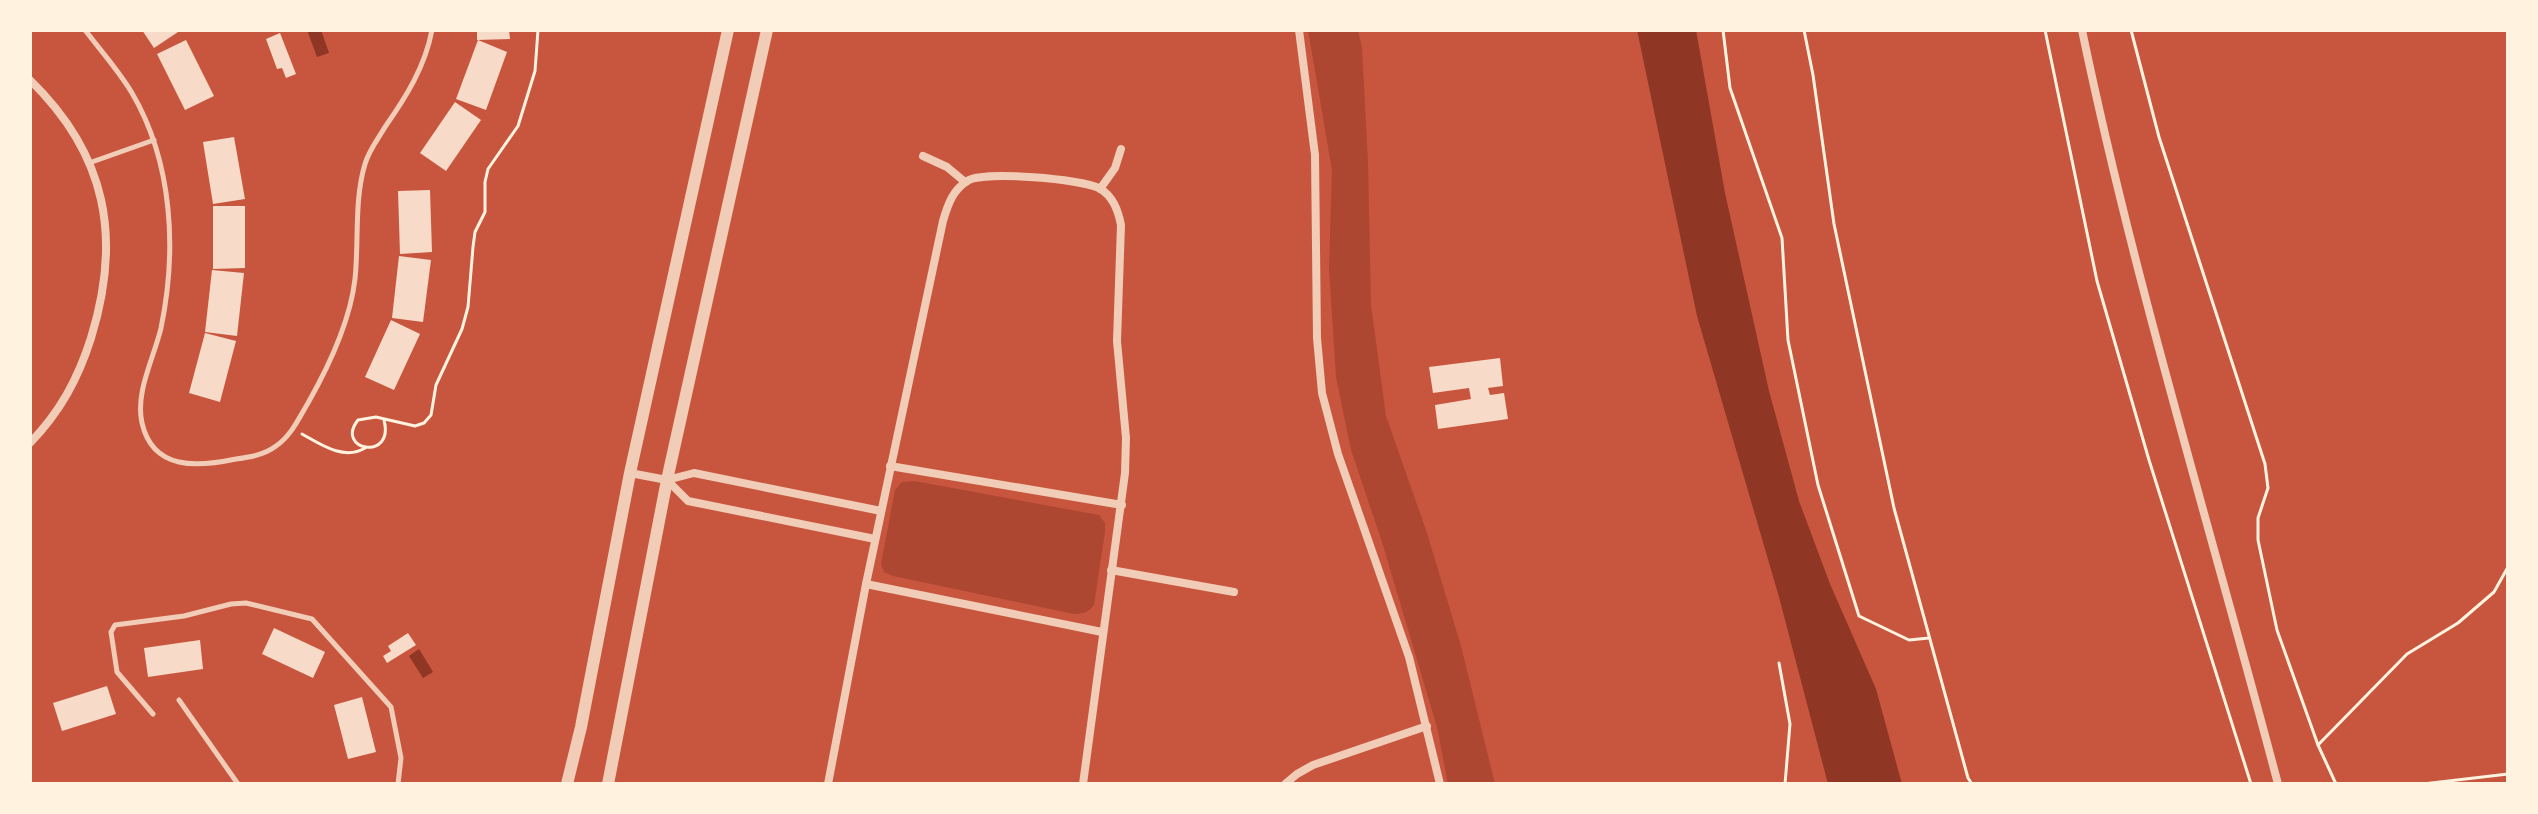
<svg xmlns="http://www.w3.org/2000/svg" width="2538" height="814" font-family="'Varela Round',sans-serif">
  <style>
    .green { fill: #ae4732 }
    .water { fill: #8f3625 }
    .building { fill: #f7dbc8 }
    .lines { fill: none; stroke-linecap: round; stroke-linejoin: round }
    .path { stroke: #fff3e0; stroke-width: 3 }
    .service { stroke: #f1ccb7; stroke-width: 5 }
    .minor { stroke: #f1ccb7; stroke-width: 8 }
    .tertiary { stroke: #f1ccb7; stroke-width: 12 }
  </style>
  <rect width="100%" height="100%" fill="#c8553d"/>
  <g class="green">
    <path d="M1308,30h50l4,18 6,114 3,143 15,111 41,117 34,113 34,138h-47l-11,-57 -55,-185 -31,-92 -15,-73 -7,-109 3,-98z"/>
    <path d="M914,481l185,34 6,8v9l-11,73c-5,7 -11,9 -20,9l-181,-38 -9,-4 -3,-8 14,-74 7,-8z"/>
  </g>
  <g class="water">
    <path d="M307,30h14l8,23 -12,4z"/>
    <path d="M1637,30h59l29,163 44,198 30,110 31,83 46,105 26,95h-74l-49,-187 -82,-281z"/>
    <path d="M419,649l14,23 -10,6 -14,-22z"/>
  </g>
  <g class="building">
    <path d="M142,30h39l-27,18z"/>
    <path d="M477,30h32l1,9 -33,1z"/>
    <path d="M280,33l16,41 -10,4 -4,-10 -5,1 -11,-30z"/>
    <path d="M186,40l28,56 -29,14 -28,-56z"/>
    <path d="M478,40l29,12 -21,58 -30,-11z"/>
    <path d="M455,102l26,18 -35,51 -26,-18z"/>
    <path d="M234,137l11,62 -32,5 -10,-62z"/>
    <path d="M430,190l2,62 -32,2 -2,-63z"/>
    <path d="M213,206h32v62l-32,1z"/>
    <path d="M399,256l32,4 -8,62 -31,-4z"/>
    <path d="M212,270l32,3 -7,63 -32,-4z"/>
    <path d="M391,320l29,14 -26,56 -29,-13z"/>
    <path d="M205,333l31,8 -16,61 -31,-9z"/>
    <path d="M1500,358l3,28 -15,2 2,7 14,-2 4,26 -70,10 -3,-24 36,-6 -2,-11 -36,5 -4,-26z"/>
    <path d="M274,628l51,24 -12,26 -51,-24z"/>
    <path d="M408,633l8,12 -29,18 -4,-7 8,-5 -3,-5z"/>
    <path d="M200,640l3,29 -55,8 -4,-29z"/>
    <path d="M107,686l9,28 -54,17 -9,-28z"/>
    <path d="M362,697l14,55 -28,7 -14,-54z"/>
  </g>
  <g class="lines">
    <g class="path">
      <path d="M1723,30l7,58 52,150 6,102 30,145 41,131 50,24 20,-2"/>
      <path d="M1804,30l9,45 21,149 60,284 74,270 4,6"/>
      <path d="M2045,30l52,251 52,179 102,324"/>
      <path d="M2131,30l28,107 106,327 3,24 -10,30v22l19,90 41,115 18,39"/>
      <path d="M384,420c11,42 -50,30 -26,0l18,-3 39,9 9,-3 7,-8 5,-30 26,-56 6,-22 5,-60 2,-15 10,-20v-30l3,-13 30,-43 17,-55 3,-41"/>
      <path d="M302,434c18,10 42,27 63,14"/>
      <path d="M1779,663l11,61 -5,60"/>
      <path d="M2318,745l89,-91 51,-31 36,-31 14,-25"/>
      <path d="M2423,784l85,-10"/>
    </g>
    <g class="service">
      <path d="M85,30c16,21 34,41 47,63 41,70 45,158 29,235 -7,30 -26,64 -19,95 11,48 56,44 94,36 14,-2 28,-4 40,-13 15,-10 23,-28 32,-43 21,-37 42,-81 47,-124 4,-37 -1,-79 10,-115 4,-14 13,-25 20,-37 21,-30 40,-60 47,-97"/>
      <path d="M89,163l65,-23"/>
      <path d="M179,700l59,84"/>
      <path d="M153,714l-36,-42 -6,-40 4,-7 69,-9 47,-12 15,-1 66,16 79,88 10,51 -3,26"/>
    </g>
    <g class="minor">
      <path d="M1299,30l16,125 2,183 5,55 16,61 71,203 31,127"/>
      <path d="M2082,30c53,255 130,503 196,754"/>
      <path d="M30,80c77,75 92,158 61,258 -13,41 -31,74 -61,105"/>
      <path d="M923,156l24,11 18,15"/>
      <path d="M1100,189l15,-21 6,-19"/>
      <path d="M890,466l232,39"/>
      <path d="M630,473l37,7 27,-7 187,38"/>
      <path d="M667,480l21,21 187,38"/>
      <path d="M1111,570l123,22"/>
      <path d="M866,584l236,48"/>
      <path d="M828,784l38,-200 77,-363c5,-17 10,-32 26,-41 17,-9 112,-1 130,8 14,8 19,22 22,37l-4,116 9,97 -1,35 -42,311"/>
      <path d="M1285,784l12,-10 16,-9 114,-39"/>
    </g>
    <g class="tertiary">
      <path d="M567,784l14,-57 49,-254 98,-443"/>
      <path d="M608,784l59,-304 100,-450"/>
    </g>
  </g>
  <rect width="2538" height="814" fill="none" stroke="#fff3e0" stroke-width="64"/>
</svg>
